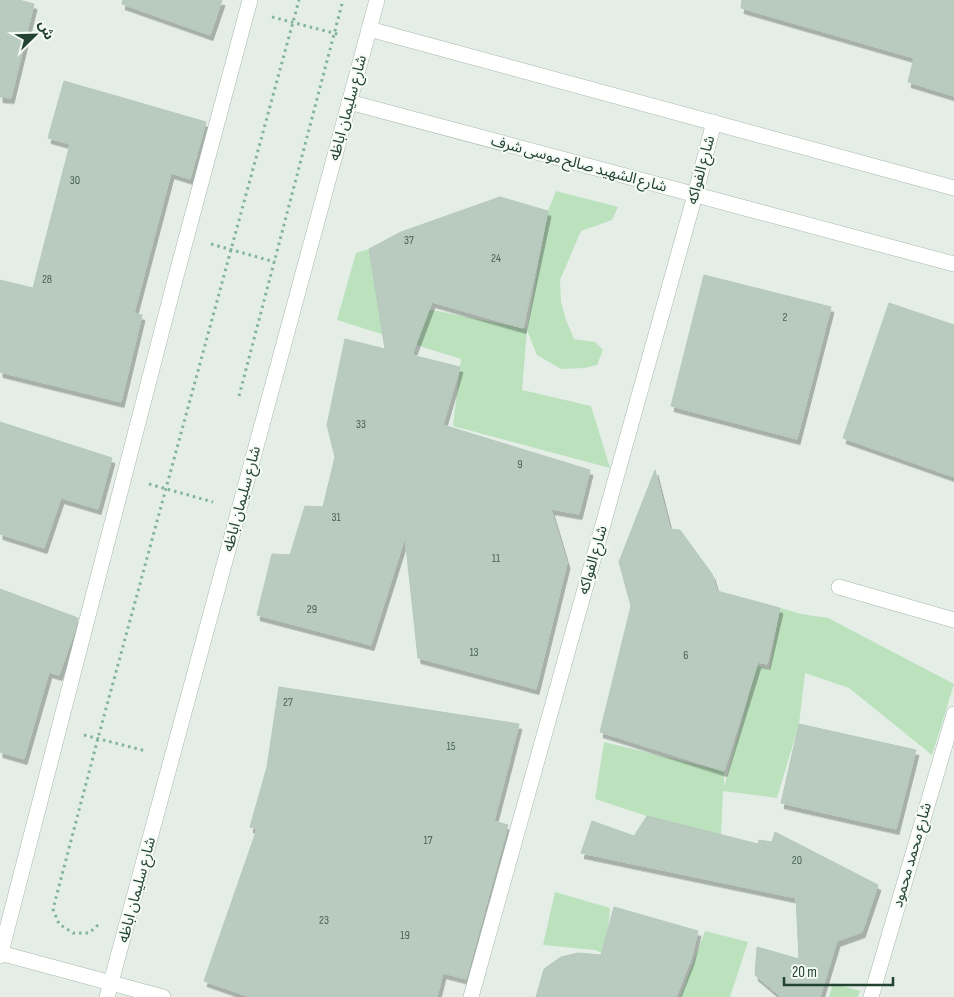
<svg xmlns="http://www.w3.org/2000/svg" width="954" height="997" font-family="'Sofia Sans Condensed','Noto Sans Arabic',sans-serif">
  <style>
    .green { fill: #bbe1bd }
    .building { fill: #b9cabf; stroke: #b6c9bd; filter: url(#shadow) }
    .lines { fill: none; stroke-linecap: round; stroke-linejoin: round }
    .minor-casing { stroke: #a6b7ad; stroke-width: 16 }
    .path { stroke: #82b49a; stroke-width: 3; stroke-dasharray: 2.5 4; stroke-linecap: butt }
    .minor { stroke: #fff; stroke-width: 15 }
    .labels { text-anchor: middle; dominant-baseline: central; stroke-width: 4; stroke-linejoin: round; paint-order: stroke }
    .number-label { font-size: 12px; fill: #486455 }
    .street-label { font-size: 15px; fill: #224232; stroke: #f5faf6 }
  </style>
  <defs>
    <filter id="shadow"><feDropShadow dx="3" dy="5.5" stdDeviation="0" flood-color="#0004"/></filter>
  </defs>
  <rect width="100%" height="100%" fill="#e4eee7"/>
  <g class="green">
    <path d="M556,191l62,16 -6,13 -31,11 -21,49 1,22 5,18 8,19 21,3 8,8 -6,15 -13,3 -23,1 -24,-14 -10,-25 -5,60 69,16 19,62 -157,-42 8,-67 -124,-39 19,-67 13,-4 8,50 150,30 21,-118z"/>
    <path d="M780,608l21,6 27,4 126,66 -22,71 -83,-67 -44,-15 -6,51 -22,74 -54,-7 -2,44 -74,-19 -52,-17 9,-57 120,29v16l33,-122 12,5z"/>
    <path d="M555,892l55,16 -2,21 10,32 -23,-11 -52,-5z"/>
    <path d="M705,931l43,11 -18,55h-50z"/>
    <path d="M833,983l27,8 -2,6h-29z"/>
  </g>
  <g class="building">
    <path d="M0,0h19l15,4 -23,94 -11,-1z"/>
    <path d="M123,0h99l-12,35 -88,-31z"/>
    <path d="M742,0h212v96l-46,-14 6,-24 -173,-50z"/>
    <path d="M64,81l142,41 -16,57 -19,-6 -37,140 8,2 -21,87 -121,-30v-92l33,8 37,-144 -22,-6z"/>
    <path d="M500,197l48,14 -25,117 -91,-26 -20,53 48,12 -17,58 147,45 -11,44 -28,-5 16,54 -31,126 -118,-31 -13,-121 -34,108 -114,-30 15,-61 18,1 15,-49 18,1 12,-50 -8,-32 18,-86 40,10 -16,-100 32,-17z"/>
    <path d="M704,275l127,32 -34,132 -126,-33z"/>
    <path d="M889,303l65,22v152l-111,-39z"/>
    <path d="M0,422l112,36 -14,51 -37,-11 -17,50 -44,-14z"/>
    <path d="M655,470l15,59 10,1 32,44 5,17 63,17 -13,56 -9,-2 -34,109 -124,-39 31,-126 -12,-44z"/>
    <path d="M0,589l78,29 -3,12 -16,45 -10,-3 -25,87 -24,-7z"/>
    <path d="M279,687l240,37 -25,97 14,4 -42,154 -23,-6 -6,24h-187l-46,-16 53,-152 -7,-2 17,-60z"/>
    <path d="M799,724l117,26 -20,79 -115,-26z"/>
    <path d="M647,816l111,28 1,-4 13,2 3,-10 103,53 -16,47 -25,9 -17,56h-39l-26,-22 2,-28 42,12 -3,-61 -215,-45 11,-32 42,15z"/>
    <path d="M614,907l84,24 -7,28 -15,38h-140l8,-28 17,-12 17,-4 23,2z"/>
  </g>
  <g class="lines">
    <defs>
      <g id="minor">
        <path d="M369,29l585,159"/>
        <path d="M349,102l605,162"/>
        <path d="M839,587l115,33"/>
        <path d="M0,953l163,44"/>
        <path d="M0,956l175,-676 75,-280"/>
        <path d="M107,997l270,-997"/>
        <path d="M471,997l224,-802 19,-73"/>
        <path d="M871,997l83,-283"/>
      </g>
    </defs>
    <use href="#minor" class="minor-casing"/>
    <g class="path">
      <path d="M272,17l69,18"/>
      <path d="M211,244l64,18"/>
      <path d="M239,396l104,-396"/>
      <path d="M149,484l64,18"/>
      <path d="M84,735l62,16"/>
      <path d="M98,925l-9,8h-16l-14,-9 -6,-15 45,-171 201,-738"/>
    </g>
    <use href="#minor" class="minor"/>
  </g>
  <g class="labels">
    <g class="number-label">
      <text x="75" y="180">30</text>
      <text x="409" y="240">37</text>
      <text x="496" y="258">24</text>
      <text x="47" y="279">28</text>
      <text x="785" y="317">2</text>
      <text x="361" y="424">33</text>
      <text x="520" y="464">9</text>
      <text x="336" y="517">31</text>
      <text x="496" y="558">11</text>
      <text x="312" y="609">29</text>
      <text x="474" y="652">13</text>
      <text x="686" y="655">6</text>
      <text x="288" y="702">27</text>
      <text x="451" y="746">15</text>
      <text x="428" y="840">17</text>
      <text x="797" y="860">20</text>
      <text x="324" y="920">23</text>
      <text x="405" y="935">19</text>
    </g>
    <g class="street-label">
      <text transform="translate(348 108) rotate(-75)">شارع سليمان اباظه</text>
      <text transform="translate(579 164) rotate(15)">شارع الشهيد صالح موسى شرف</text>
      <text transform="translate(701 170) rotate(-75)">شارع الفواكه</text>
      <text transform="translate(242 499) rotate(-75)">شارع سليمان اباظه</text>
      <text transform="translate(593 560) rotate(-74)">شارع الفواكه</text>
      <text transform="translate(912 855) rotate(-74)">شارع محمد محمود</text>
      <text transform="translate(137 890) rotate(-75)">شارع سليمان اباظه</text>
    </g>
  </g>
  <g transform="translate(35 35) rotate(67)" stroke="#f5faf6" stroke-width="4" paint-order="stroke">
  <path d="M0-4L9 19L0 12L-9 19Z" fill="#224232"/>
  <text y="-8" font-size="14" font-weight="bold" text-anchor="middle" fill="#224232">ش</text>
  </g>
  <path d="M784 977v8h109v-8" fill="none" stroke="#224232" stroke-width="2.5"/>
  <text x="792" y="977" font-size="15" fill="#224232" stroke="#f5faf6" stroke-width="4" paint-order="stroke">20 m</text>
</svg>
